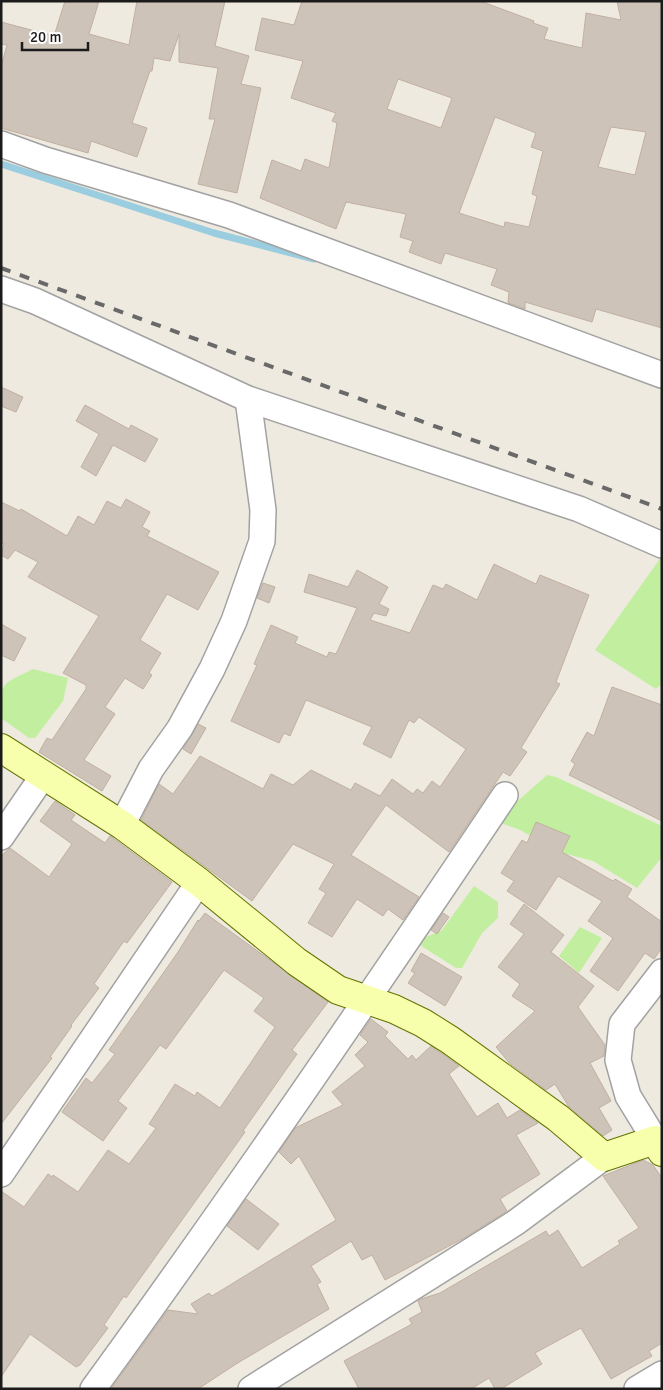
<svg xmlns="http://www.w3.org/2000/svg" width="663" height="1390" font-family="Signika,sans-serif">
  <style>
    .grass { fill: #c2ee9f }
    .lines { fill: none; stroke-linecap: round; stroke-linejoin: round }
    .stream { stroke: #9acde0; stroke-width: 7 }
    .building { fill: #cec3b8; stroke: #c1b0a0; fill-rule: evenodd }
    .street-casing { stroke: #a2a2a2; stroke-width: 28 }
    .secondary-casing { stroke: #627400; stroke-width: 30 }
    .street { stroke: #fff; stroke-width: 25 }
    .secondary { stroke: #f7ffac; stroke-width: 28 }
    .rail { stroke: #696969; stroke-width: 4; stroke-dasharray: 10 10; stroke-linecap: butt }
  </style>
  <rect width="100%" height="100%" fill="#eeeadf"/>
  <g class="grass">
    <path d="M662,556v128l-6,5 -61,-39z"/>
    <path d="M33,669l35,9 -5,23 -28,37h-6l-28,-20c0,-38 -1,-32 32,-49z"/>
    <path d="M547,775l9,2 106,49v31l-25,31 -44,-27 -34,-9 -39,-22 -19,-7 3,-10z"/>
    <path d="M474,886l24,16v16l-16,15 -20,35h-6l-41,-26 27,-12z"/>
    <path d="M580,927l22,11 -23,35 -20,-17z"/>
  </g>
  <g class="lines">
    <path class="stream" d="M1,164l213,69 100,26"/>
  </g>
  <g class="building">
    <path d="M65,1h34l-10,33 40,11 8,-44h88l-10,45 34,10 -8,28 20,4 -24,105 -39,-9 17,-65h-6l9,-51 -39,-6v-28l-9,27 -16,-3 -2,13h-2l-18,52 15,5 -10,29 -46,-16 -3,12 -87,-25v-61l6,-22 -6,-1v-22l53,14z"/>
    <path d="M302,1h178l54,20 -1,2 15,5 -4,11 38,9 4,-35 35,7 -4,-19h45v327l-66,-19 -4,13 -67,-20v7l-17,-6 1,-11 -18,-7 6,-16 -52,-16 -4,11 -32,-12 4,-11 -13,-4 6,-23 -60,-12 -10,27 -76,-31 12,-38 29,11 4,-12 24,9 8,-45 -5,-2 4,-8 -45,-15 12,-37 -48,-11 7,-32 32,7zM398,79l54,19 -11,30 -54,-19zM495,117l41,16 -5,14 12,4 -11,43 5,2 -8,31 -24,-5 -1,5 -45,-14zM611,127l35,5 -11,43 -37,-8z"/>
    <path d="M1,387l22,10 -7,15 -15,-6z"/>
    <path d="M85,405l44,24 2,-4 27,14 -13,23 -32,-17 -17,31 -15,-9 18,-33 -23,-13z"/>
    <path d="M126,499l24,13 -8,15 8,4 -3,5 72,36 -21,38 -31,-16 -27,46 21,13 -12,20 3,2 -9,14 -18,-11 -20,29 10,7 -31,46 27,16 -9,15 -63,-39 8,-14 5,2 34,-51v-4l-23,-12 36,-57 -71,-39 10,-15 -23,-12 -7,9 -7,-4 3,-11 -3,-1v-41l19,9 1,-2 46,27 11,-20 16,9 13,-24 14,7z"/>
    <path d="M494,564l42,20 4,-9 49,20 -33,87 4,2 -39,64 6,4 -17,24 -7,-4 -54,80 -63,-47 -35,50 68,42 -16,23 -15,-11 -5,7 -26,-17 -25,38 -24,-14 18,-30 -7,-4 15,-25 -41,-20 -41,57 -111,-81 18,-36 14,10 27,-38 63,33 8,-15 22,11 18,-15 40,20 4,-7 25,13 12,-17 21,15 4,-5 6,4 9,-12 8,6 26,-38 -47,-32 -5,6 -5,-3 -18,38 -28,-14 9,-17 -66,-27 -16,36 -6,-3 -5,10 -48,-22 26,-56 -3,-1 17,-39 27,12 -3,6 32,14 2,-5 7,2 21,-46 -53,-16 5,-18 39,13 9,-17 31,17 -9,17 10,5 -3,7 -12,-3 -4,7 40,13 23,-48 10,4 3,-5 31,16z"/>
    <path d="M263,583l12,4 -6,16 -12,-5z"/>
    <path d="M1,624l25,14 -12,23 -13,-6z"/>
    <path d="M612,687l50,18v116l-93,-46 6,-11 -4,-3 16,-29 7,4z"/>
    <path d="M198,724l8,4 -15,26 -8,-5z"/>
    <path d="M55,801l20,14 -4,5 34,23 5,-7 62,46 -45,61 -3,-2 -30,43 5,4 -28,37 1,1 -22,31 2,1 -51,66v-268l9,-8 39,29 23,-33 -32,-23z"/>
    <path d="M536,822l34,14 -8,16 51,29 2,-2 17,10 -5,8 35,25v26l-8,11 -9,-6 -27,38 -28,-20 23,-33 -25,-17 14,-20 -44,-25 -22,34 -29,-19 7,-10 -13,-8 21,-33 5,3z"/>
    <path d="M524,904l40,31 -13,17 43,34 -16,21 27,38 -1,11 -14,7 21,38 -12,7 13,22 -9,6 -34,-29 -14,-23 -9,6 -35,-25 -15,-18 39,-36 -23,-15 8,-12 -22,-17 26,-33 -14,-10z"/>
    <path d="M205,913l123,89 -36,48 5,4 -54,77 2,1 -119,166 -2,-2 -20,29 4,3 -28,37 -4,2 -46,-33 -29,43v-186l23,16 24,-33 4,3 1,-2 25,17 30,-42 21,14 27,-36 -7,-4 26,-40 20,12 2,-4 23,16 55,-81 -21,-16 10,-13 -40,-28 -58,79 -6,-4 -42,56 9,7 -24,33 -41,-29 24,-34 6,5 23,-29 -6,-4 69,-98 20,-32 1,1z"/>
    <path d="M443,913l6,4 -12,17 -6,-4z"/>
    <path d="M421,953l41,24 -17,29 -37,-23 7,-10 -4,-2z"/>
    <path d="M371,1019l17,13 -3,4 23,23 4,-4 4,5 15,-14 28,20 -10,8 28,43 21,-14 9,15 13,-8 18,13 -22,12 24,39 -40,25 7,12 -43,27 -79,42 -13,-25 -10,5 -11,-19 -40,25 10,16 -4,2 12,25 -93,55 -38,25h-87l57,-79 30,4 -7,-10 18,-11 3,3 124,-76 -37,-64 -8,8 -12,-12 16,-24 48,-23 -11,-13 33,-26 -10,-11 13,-13 -8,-7z"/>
    <path d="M643,1160l10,5 9,13v165l-13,8 3,5 -41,23 -30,-51 -46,25 7,11 -41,25h-6l-6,-11 -18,11h-112l-15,-28 68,-37 -3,-5 13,-7 -4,-11 3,-2 19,-6 106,-62 3,5 9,-6 24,38 38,-24 -2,-3 21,-13 -36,-52z"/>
    <path d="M246,1199l33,25 -21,26 -31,-24z"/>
  </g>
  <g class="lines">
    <defs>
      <g id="street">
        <path d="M1,144l44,16 184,55 433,160"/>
        <path d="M1,289l34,12 213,98 331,110 83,36"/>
        <path d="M122,825l29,-56 29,-41 32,-59 22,-48 28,-80 1,-31 -15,-111"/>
        <path d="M1,837l42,-61"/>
        <path d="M655,1140l-27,-44 -10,-36 4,-36 40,-52"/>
        <path d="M1,1174l198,-292"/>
        <path d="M93,1389c142,-195 278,-394 412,-594"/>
        <path d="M251,1389l264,-166 89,-66"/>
        <path d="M637,1389l25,-15"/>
      </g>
      <path id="secondary" d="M1,748l121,77 77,57 98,80 41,28 56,19 29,14 27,17 108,78 46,39 51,-17 7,12"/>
    </defs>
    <use href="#street" class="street-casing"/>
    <use href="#secondary" class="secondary-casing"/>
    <use href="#street" class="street"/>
    <use href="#secondary" class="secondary"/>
    <path class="rail" d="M1,268l661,241"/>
  </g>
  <rect width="663" height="1390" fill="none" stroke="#1b1b1b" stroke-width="5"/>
  <path d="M22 42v8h66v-8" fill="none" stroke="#1b1b1b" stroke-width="2.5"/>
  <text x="30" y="42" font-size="15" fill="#1b1b1b" stroke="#ffffff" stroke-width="4" paint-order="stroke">20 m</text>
</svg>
